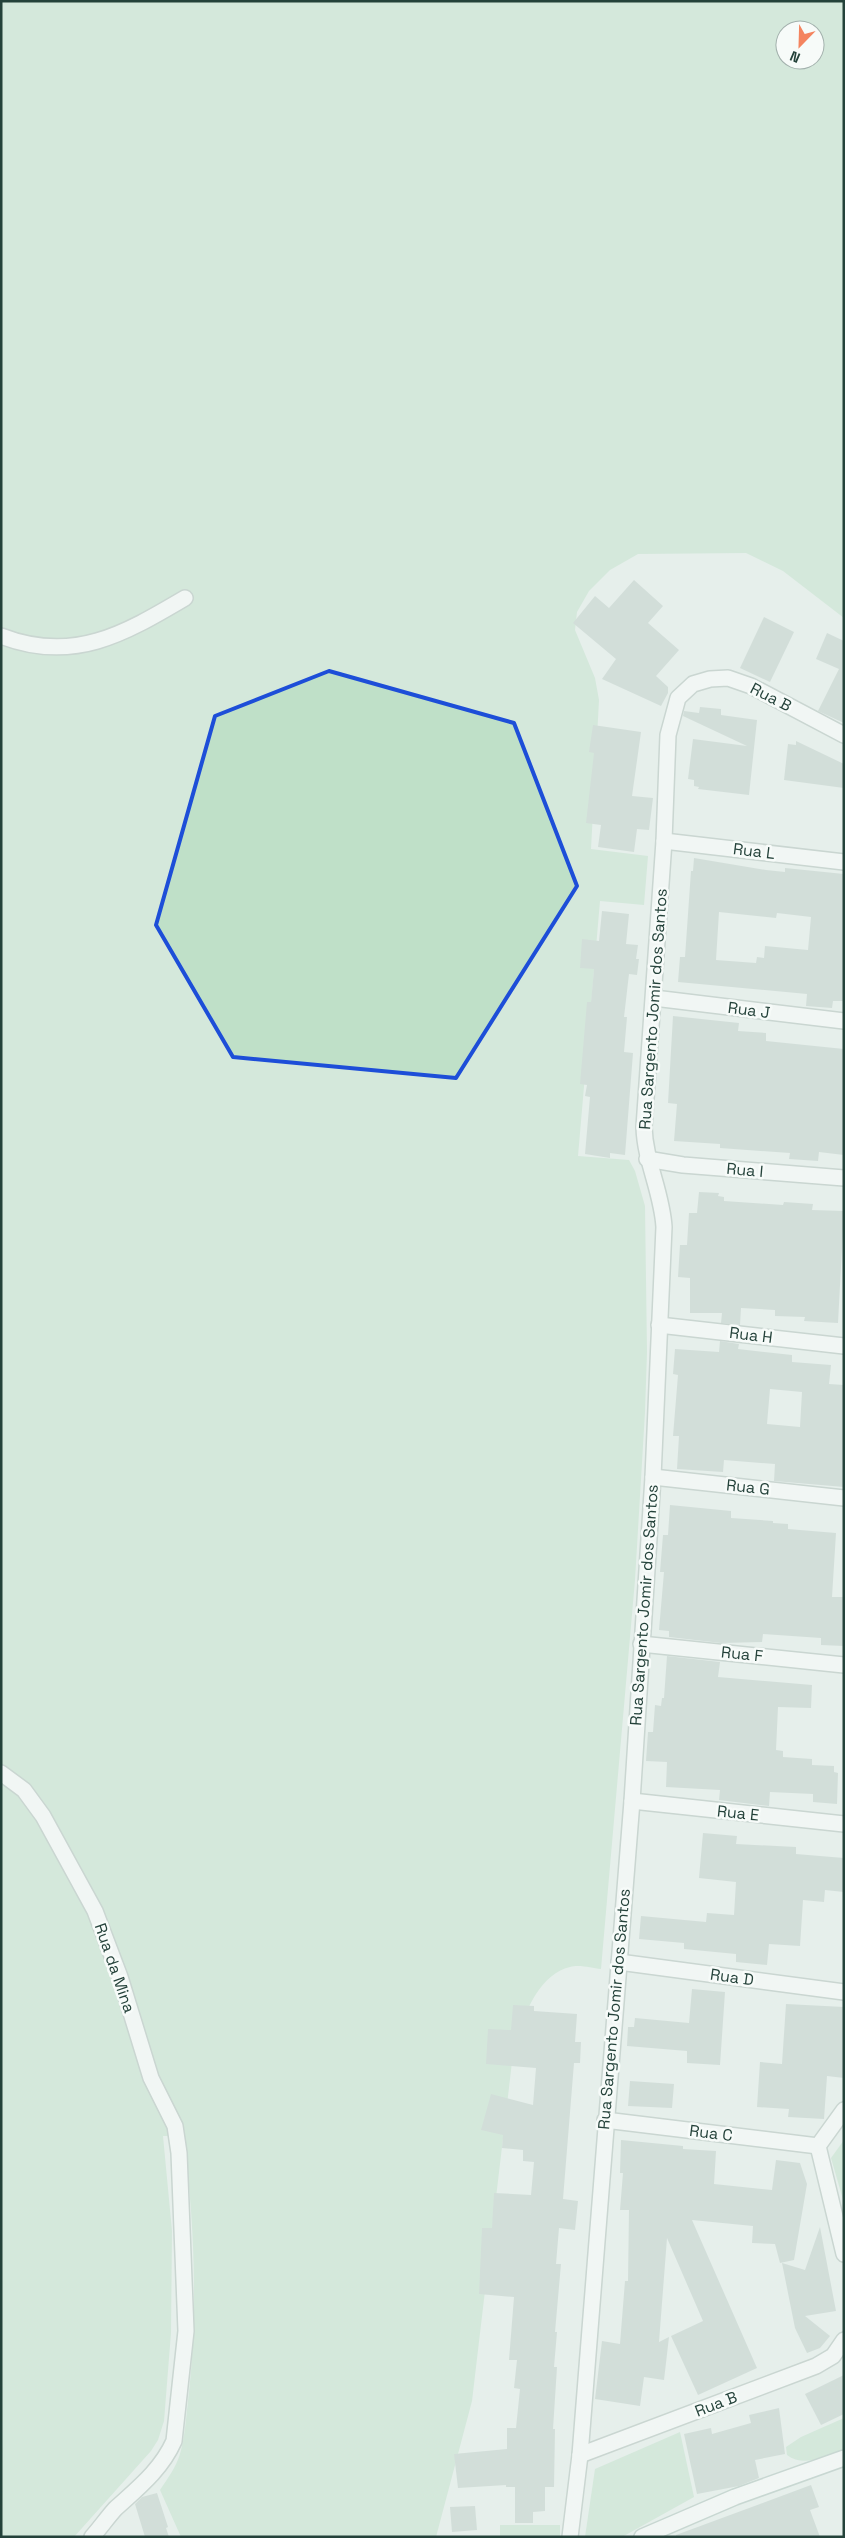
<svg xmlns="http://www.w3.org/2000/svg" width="845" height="2538" font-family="'Space Grotesk',sans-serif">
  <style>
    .green { fill: #bfe0c8; fill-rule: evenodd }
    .building { fill: #bbcac4; fill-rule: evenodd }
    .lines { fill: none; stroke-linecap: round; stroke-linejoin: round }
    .street-casing { stroke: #a8b8b2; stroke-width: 18 }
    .secondary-casing { stroke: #a4bbb3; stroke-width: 18 }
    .street { stroke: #fff; stroke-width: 15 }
    .secondary { stroke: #fff; stroke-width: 15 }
    .marked { fill: none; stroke: #1d4ed8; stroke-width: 4; stroke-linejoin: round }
    .labels { text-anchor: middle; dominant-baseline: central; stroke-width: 5; stroke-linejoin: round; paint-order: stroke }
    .street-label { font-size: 16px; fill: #24423a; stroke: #f7fbf9 }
  </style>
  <rect width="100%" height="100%" fill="#e6efeb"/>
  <g class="green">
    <path d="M1,1h843v617l-61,-47 -37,-18 -108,1 -28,16 -21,21 -12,21 -2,18 20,48 4,22 -8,149 57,7 -4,49 -44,-4 -22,255 51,4 6,11 10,35 2,146 -2,60 -10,168 -34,389c-9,-1 -22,-5 -31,-2 -33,8 -46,50 -56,78l-42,356 -36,136h-255l-21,-47c8,-12 16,-23 20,-36 5,-17 6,-36 8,-53 10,-83 7,-182 -5,-265h-20l9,95 -1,102 -7,88 -6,19 -7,11 -77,86h-73zM785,30h30v30h-30z"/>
    <path d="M844,2140v63l-13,-45z"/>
    <path d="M844,2418v31c-18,7 -40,19 -57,6l-1,-8 15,-10z"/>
    <path d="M680,2432l14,65 -72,40h-37l10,-68z"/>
    <rect x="500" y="2525" width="60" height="12"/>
  </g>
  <g class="building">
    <path d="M634,580l29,26 -15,17 31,27 -23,26 12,11v6l-7,13 -59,-27 14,-20 -43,-36 22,-27 14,12z"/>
    <path d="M764,617l30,15 -24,50 -30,-14z"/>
    <path d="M827,633l17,8v82l-26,-12 21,-42 -23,-10z"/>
    <path d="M700,707l21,2v6l36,5 -8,75 -51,-6 1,-2 -5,-1v-6l-6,-1 5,-40 54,7 -64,-30 1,-5 15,2z"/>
    <path d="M593,725l48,7 -9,64 21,2 -4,32 -12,-1 -3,23 -36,-5 3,-22 -15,-2 8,-70 -5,-1z"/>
    <path d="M796,741l48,23v24l-60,-8 4,-36 8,1z"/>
    <path d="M694,858l72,12 19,2v-4l59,6v127h-11l-1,7 -26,-2 1,-12 -129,-12 2,-25h5l6,-86h2zM719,912l57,6 1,-5 34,4 -3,33 -43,-4 -1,12 -7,-1 -1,6 -40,-3z"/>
    <path d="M602,911l27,3 -3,30 12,1 -2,14h3l-2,16 -8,-1 -5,43h3l-3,35 9,1 -8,102 -15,-2v5l-25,-4 5,-57 -5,-1 2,-11 -7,-1 7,-82h4l3,-33 -14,-1 2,-29 17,2z"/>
    <path d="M673,1016l66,7 -1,8 28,2v8l78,8v106l-25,-3 -1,9 -29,-2 1,-6 -70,-5v-4l-46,-3 3,-37 -9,-1z"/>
    <path d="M699,1192l20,1 -1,3 6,1v4l59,4 1,-3 29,2 -1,6 32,1 -6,112 -34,-2 1,-4 -30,-1v-6l-34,-2 -1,17 -19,-2 1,-10h-32v-35l-12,-1 2,-32h7l2,-32h8z"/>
    <path d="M720,1341l19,3 -1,5 54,6v7l39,3 -2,19 15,1v102l-70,-6 1,-17 -51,-4 -1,12 -46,-3 2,-33h-6l5,-61 -5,-1 2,-25 44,3zM770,1389l32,3 -2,35 -33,-3z"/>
    <path d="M670,1505l61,6v7l42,3v2l15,1v5l48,4 -4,64h12v49l-23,-1v-7l-58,-4 -1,8 -41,1 -52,-6v-6l-10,-1 5,-58h-4l3,-37h5z"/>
    <path d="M667,1656l53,6 -2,15 94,8 -1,23 -33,-1 -2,43 7,1v6l29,2v6l22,1v6l4,1 -1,31 -24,-2v-8l-43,-2 -1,14 -50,-6 1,-10 -54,-3 1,-25 -21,-1 2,-29h5l2,-27 6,1 1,-8h2z"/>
    <path d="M703,1833l34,3 -1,8 60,3v7l48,4v34l-19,-2 -1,12 -21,-2 -3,46 -31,-2 -2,21 -31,-3v-8l-52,-5v-6l-45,-4 2,-23 65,6 1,-9 27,2 2,-33 -37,-4z"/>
    <path d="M692,1989l33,3 -5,73 -33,-2v-12l-60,-5 1,-19h6l1,-9 54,5z"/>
    <path d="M786,2004l58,3v71l-17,-2 -3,43 -36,-2 1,-8 -32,-2 3,-45 22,2z"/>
    <path d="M513,2005l21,1v5l43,3 -2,28h6l-1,21h-6l-11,136 15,2 -3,29 -16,-2 -3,36h5l-6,68h2l-3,35h3l-4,62h2l-1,58h-9v24l-12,1v11h-18v-36h-9v-2l-48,3 -4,-34 53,-5v-21h9l4,-39 -6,-1 3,-28h-8l5,-63 -35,-3 3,-66h10l2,-35 37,2 3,-33 -11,-1v-11l-21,-2 1,-13 -22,-5 10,-36 42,11 3,-37 -50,-4 2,-35 23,1z"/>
    <path d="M630,2081l44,3 -2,24 -44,-2z"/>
    <path d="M621,2140l62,6v3l33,2 -2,33 58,6 4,-30 24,3 7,21 -13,76 -14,3 -5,-19 -23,-1 1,-17 -61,-6 65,148 -59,27 -27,-59 32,-15 -36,-83 -8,104 10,-5 -5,43 -20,-3 -4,29 -45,-7 7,-58 18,3 5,-63h3l1,-71h-9l3,-37h-3z"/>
    <path d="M820,2227l16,84 -31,5 25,20 -10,12 -13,5 -12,-25 -13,-65 23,7z"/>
    <path d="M844,2375v39l-23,11 -16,-31z"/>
    <path d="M779,2408l6,46 -30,6 4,18 -20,8 -42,8 -13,-60 27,-6 1,6 39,-11 -2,-8z"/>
    <path d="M811,2485l8,22 -9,3 10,27h-144v-2z"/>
    <path d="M157,2493l11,34 -2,1 3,9h-24l-10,-33 7,-7z"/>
    <path d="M475,2506l2,24 -25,2 -2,-25z"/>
  </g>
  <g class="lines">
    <defs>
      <g id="street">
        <path d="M1,636c72,28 123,-2 184,-38"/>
        <path d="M664,841l180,21"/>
        <path d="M654,998l190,23"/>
        <path d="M647,1159l36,6 161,13"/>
        <path d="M659,1325l185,21"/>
        <path d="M653,1477l191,21"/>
        <path d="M641,1644l203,21"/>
        <path d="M1,1773l23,17 19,26 52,95 25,66 31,101 24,48 4,27 7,178 -12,110c-13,29 -36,47 -59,68 -8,9 -15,19 -23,28"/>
        <path d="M632,1801l212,23"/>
        <path d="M619,1962l225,30"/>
        <path d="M844,2110l-26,36 26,108"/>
        <path d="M605,2120l213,26"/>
        <path d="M580,2455l236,-89 17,-10 11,-16"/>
        <path d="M570,2537l10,-82 52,-654 21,-324 11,-250c-2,-35 -19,-65 -20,-100l20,-286 4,-106 10,-37 15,-14 17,-5 18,-1 23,8 93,49"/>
      </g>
      <path id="secondary" d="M642,2537l93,-40 109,-39"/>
    </defs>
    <use href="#street" class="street-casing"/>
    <use href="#secondary" class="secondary-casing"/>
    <use href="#street" class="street"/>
    <use href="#secondary" class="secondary"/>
  </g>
  <path d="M0 0H845V2538H0ZM329,671l185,52 63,163 -121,192 -223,-21 -77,-132 59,-209z" fill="#e6efeb" fill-opacity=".55" fill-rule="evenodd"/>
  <path class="marked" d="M329,671l185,52 63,163 -121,192 -223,-21 -77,-132 59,-209z"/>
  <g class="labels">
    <g class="street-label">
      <text transform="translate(771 697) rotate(27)">Rua B</text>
      <text transform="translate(754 851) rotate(7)">Rua L</text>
      <text transform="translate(653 1009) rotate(-86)">Rua Sargento Jomir dos Santos</text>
      <text transform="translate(749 1010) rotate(7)">Rua J</text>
      <text transform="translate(745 1170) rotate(5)">Rua I</text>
      <text transform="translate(751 1335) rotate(7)">Rua H</text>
      <text transform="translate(748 1487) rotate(6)">Rua G</text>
      <text transform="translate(644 1605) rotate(-86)">Rua Sargento Jomir dos Santos</text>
      <text transform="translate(742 1654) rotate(6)">Rua F</text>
      <text transform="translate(738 1813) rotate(6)">Rua E</text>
      <text transform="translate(115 1968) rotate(71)">Rua da Mina</text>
      <text transform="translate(732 1977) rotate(8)">Rua D</text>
      <text transform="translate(614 2009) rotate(-85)">Rua Sargento Jomir dos Santos</text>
      <text transform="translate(711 2133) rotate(7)">Rua C</text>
      <text transform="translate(716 2404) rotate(-21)">Rua B</text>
    </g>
  </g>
  <rect width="845" height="2538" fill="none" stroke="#24423a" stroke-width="5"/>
  <g transform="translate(800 45) rotate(203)"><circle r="24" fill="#f7fbf9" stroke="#a3b1ad"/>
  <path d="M0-4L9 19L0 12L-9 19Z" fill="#f4845f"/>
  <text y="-8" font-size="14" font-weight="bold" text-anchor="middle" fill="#24423a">N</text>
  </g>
</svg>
